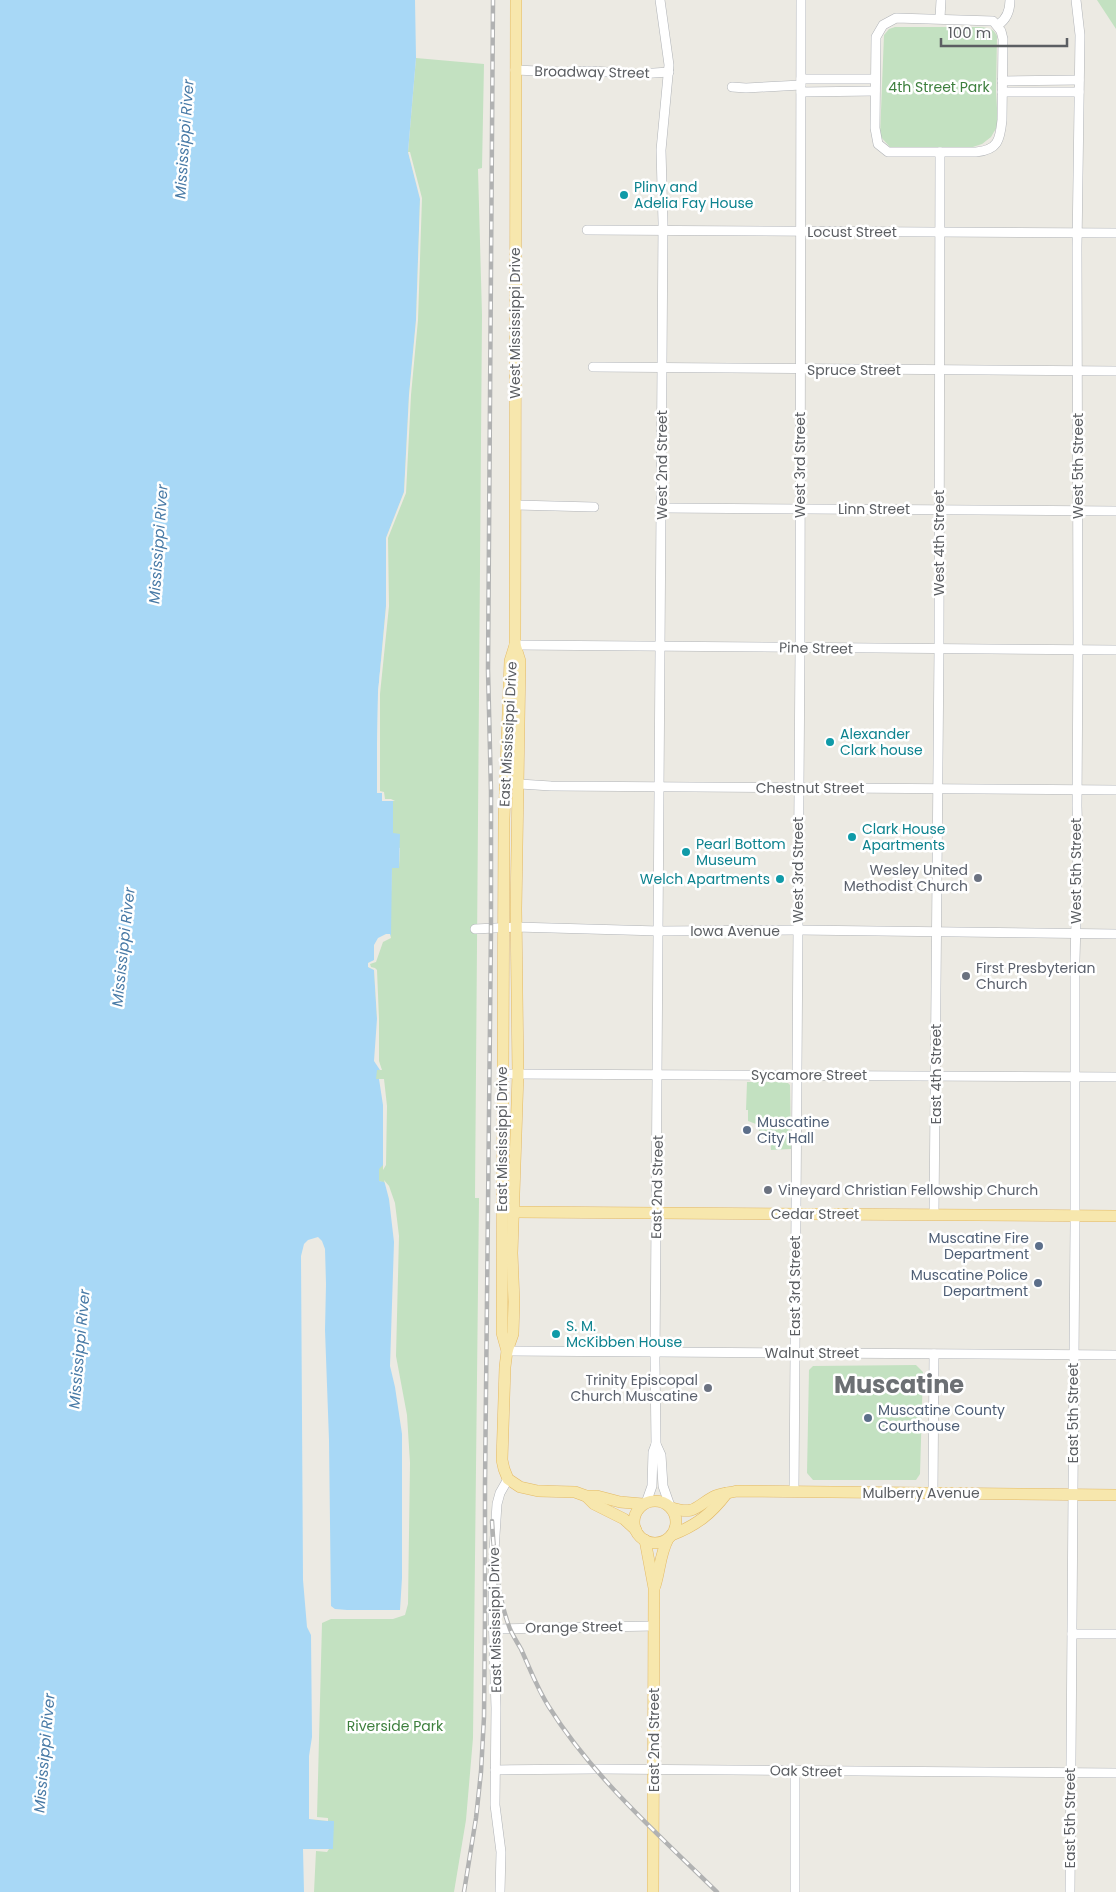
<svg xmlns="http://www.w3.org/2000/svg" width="1116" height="1892" font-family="Poppins,sans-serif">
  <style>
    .green { fill: #c3e1c1 }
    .water { fill: #a8d8f6 }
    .pier { fill: #eceae3 }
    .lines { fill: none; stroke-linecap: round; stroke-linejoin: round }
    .minor-casing { stroke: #b0b3b7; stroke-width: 10 }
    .major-casing { stroke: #e3b965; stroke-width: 12 }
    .minor { stroke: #fff; stroke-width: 9 }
    .major { stroke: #f7e7ad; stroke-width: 11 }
    .rail-casing { stroke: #b1b2b2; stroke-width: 4.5 }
    .rail { stroke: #fff; stroke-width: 2.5; stroke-dasharray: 8; stroke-linecap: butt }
    .culture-dot { fill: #0f9aa8; stroke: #fff; stroke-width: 2 }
    .worship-dot { fill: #6b7280; stroke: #fff; stroke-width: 2 }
    .service-dot { fill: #5c6f8a; stroke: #fff; stroke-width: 2 }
    .labels { text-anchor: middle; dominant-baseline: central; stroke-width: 5; stroke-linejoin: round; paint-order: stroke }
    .street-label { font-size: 14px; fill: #5b5e62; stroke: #fff }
    .park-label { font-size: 14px; fill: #3d7f3d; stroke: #fff }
    .culture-label { font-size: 14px; fill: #0d838f; stroke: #fff; text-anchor: start }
    .worship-label { font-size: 14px; fill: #5b616d; stroke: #fff; text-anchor: end }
    .service-label { font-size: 14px; fill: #4e5e75; stroke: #fff; text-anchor: start }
    .water-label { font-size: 15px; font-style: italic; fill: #487aa6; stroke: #fff }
    .town-label { font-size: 24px; font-weight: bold; fill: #6c7074; stroke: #fff }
  </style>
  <rect width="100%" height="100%" fill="#eceae3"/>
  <g class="green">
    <path d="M1097,0h19v29z"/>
    <path d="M895,27h85c9,1 13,1 17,9l-1,55 2,34 -7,12 -9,7 -9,3h-83l-10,-11 4,-101 5,-6z"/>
    <path d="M416,58l68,6 -2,104 -4,1 4,146 -7,883h4l-6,540 -7,82 -12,72h-143l9,-271 74,-265 -12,-174 -3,-1 -5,-68 -41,-48 58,-171 1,-27h7l1,-19 -21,-5 -1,-124 8,-181 22,-386z"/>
    <path d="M747,1082h35l6,1 2,2 1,64 -20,1 -1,-18h-10l-4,-8 -8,-3v-11h-2z"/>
    <path d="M916,1365l7,7 -3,102 -4,6h-103l-6,-7 2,-103 4,-4z"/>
  </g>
  <path class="water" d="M0,0h415l1,58 -8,94 12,46 -4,122 -7,75 -5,97 -18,46v68l-8,87 -1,100h5v8h11v32l7,1 -1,34h-7l-1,67 -11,5 -6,21 -6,2v4l6,3 3,49 -1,42 4,9h-3l-1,9h5l3,28 -1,58 -4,4v12l5,1 3,5 9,49 -2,120 10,59 -1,198 -73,3 -10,5 -6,199 20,1 -1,26v2h-20l-2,43h-311z"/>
  <g class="pier">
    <path d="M408,152h2l12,46 -4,122 -7,75 -5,98 -18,45 1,68 -9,88v97l4,1 1,7h6l4,2h-13v-8h-5v-49l1,-51 8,-87v-68l18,-46 5,-97 7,-75 4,-121z"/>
    <path d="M386,934h4l1,4 -8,4 -7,20 -6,2 1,3 4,1 2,2 2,49v42l3,9h-2l-6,-9 3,-42 -3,-49 -6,-3v-4l6,-3v-15l4,-7z"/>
    <path d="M379,1079h5l3,27 -1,59 -3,5v-65z"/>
    <path d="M384,1180l5,6 6,17 4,33 -3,120 11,59 3,48 -2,141 -3,11 -12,4h-62l-9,4 -5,194 11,1v3l-19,-2v-63l3,-19 -1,-102 -4,-8 -4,-47 -2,-324 3,-12 4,-4 10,-3 4,4 3,8 1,35 -1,46 4,110 2,166 4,3 12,1h53l2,-32v-144l-7,-47 -5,-21 4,-124 -5,-43z"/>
    <path d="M303,1849h26l-2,3 -11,-1 -2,41h-10z"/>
  </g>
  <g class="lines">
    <defs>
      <g id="minor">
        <path d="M660,0l9,65 -8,85 2,73 -8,1139 1,82 5,11 2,31 7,20"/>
        <path d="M896,18l97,3 8,10 2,8 -1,81c-2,20 -4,30 -26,32h-88l-10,-8 -3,-16 1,-91 7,-12z"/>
        <path d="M940,18l1,-18"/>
        <path d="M998,25c9,-6 12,-14 12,-25"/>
        <path d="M515,70l47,2 29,-1 48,3 30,-2"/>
        <path d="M801,79h74"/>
        <path d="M1002,81l77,-1"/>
        <path d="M732,87l14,1 55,-3"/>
        <path d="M801,92l74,-1"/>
        <path d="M1002,92h77"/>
        <path d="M587,230l529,3"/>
        <path d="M593,367l523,4"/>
        <path d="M516,505l78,2"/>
        <path d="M662,508l454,3"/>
        <path d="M515,645l601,5"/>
        <path d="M504,783l47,3 565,4"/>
        <path d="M475,929l41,-2 143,4 139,-1 318,4"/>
        <path d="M502,1074l614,3"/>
        <path d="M934,1215l5,-566 1,-497"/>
        <path d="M507,1351l609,4"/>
        <path d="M794,1492l6,-844 1,-648"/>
        <path d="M933,1494l1,-140"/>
        <path d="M646,1503l6,-17 1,-34 3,-8"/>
        <path d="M494,1629l160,-3"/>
        <path d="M1072,1634h44"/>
        <path d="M495,1770l102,-1 519,4"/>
        <path d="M500,1892l1,-40 -6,-47 1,-97 -3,-96 1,-61 3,-47 3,-11 8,-14"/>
        <path d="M795,1892v-122"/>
        <path d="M1070,1892l5,-666v-266l3,-115 -1,-39 1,-157 -1,-402 3,-212 -4,-35"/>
      </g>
      <g id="major">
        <path d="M516,0l-1,645 5,16 -4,248 2,165 -6,179 2,49 -1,32 -6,17 -2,16 -3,93 2,9 4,10 12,8 18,4 37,1 11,4h11l23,6 23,2"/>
        <path d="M514,1212l602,4"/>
        <path d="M507,1351l-5,-18 2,-514 6,-158 5,-16"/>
        <path d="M586,1496l8,8 30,15 12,11"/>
        <circle cx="655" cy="1522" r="21"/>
        <path d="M672,1508c23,7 23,-1 41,-11 7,-4 17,-4 24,-6l379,4"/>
        <path d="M672,1535c25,-10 39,-21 55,-42"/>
        <path d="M645,1540l9,48 -1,304"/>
        <path d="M655,1586c5,-16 5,-32 13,-47"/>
      </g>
    </defs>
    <use href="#minor" class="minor-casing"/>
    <use href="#major" class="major-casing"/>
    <use href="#minor" class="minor"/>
    <use href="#major" class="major"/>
    <defs>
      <g id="rail">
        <path d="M492,1521c2,35 5,74 18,108 3,7 7,13 11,20 9,20 16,39 28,58 44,70 109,127 168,185"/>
        <path d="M464,1892l12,-74 5,-46 3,-55 1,-100v-132l6,-556v-138l-3,-121 5,-670"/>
      </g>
    </defs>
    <use href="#rail" class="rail-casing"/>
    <use href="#rail" class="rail"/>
  </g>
  <g class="culture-dot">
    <circle cx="624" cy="195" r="5"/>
    <circle cx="830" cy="742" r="5"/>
    <circle cx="852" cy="837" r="5"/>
    <circle cx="686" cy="852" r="5"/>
    <circle cx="780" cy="879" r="5"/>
    <circle cx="556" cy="1334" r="5"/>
  </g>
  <g class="worship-dot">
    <circle cx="978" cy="878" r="5"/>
    <circle cx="966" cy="976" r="5"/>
    <circle cx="768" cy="1190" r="5"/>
    <circle cx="708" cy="1388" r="5"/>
  </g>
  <g class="service-dot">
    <circle cx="747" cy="1130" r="5"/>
    <circle cx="1039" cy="1246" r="5"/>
    <circle cx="1038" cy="1283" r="5"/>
    <circle cx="868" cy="1418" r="5"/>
  </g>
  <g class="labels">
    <g class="street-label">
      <text transform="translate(592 72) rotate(1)">Broadway Street</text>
      <text x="852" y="232">Locust Street</text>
      <text transform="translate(515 323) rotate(-90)">West Mississippi Drive</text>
      <text x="854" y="370">Spruce Street</text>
      <text transform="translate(662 465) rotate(-90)">West 2nd Street</text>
      <text transform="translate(800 465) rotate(-90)">West 3rd Street</text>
      <text transform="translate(1078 466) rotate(-90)">West 5th Street</text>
      <text x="874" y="509">Linn Street</text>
      <text transform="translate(939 543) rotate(-90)">West 4th Street</text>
      <text transform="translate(816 648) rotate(1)">Pine Street</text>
      <text transform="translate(508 734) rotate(-87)">East Mississippi Drive</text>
      <text x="810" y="788">Chestnut Street</text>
      <text transform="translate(798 870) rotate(-90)">West 3rd Street</text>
      <text transform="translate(1076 871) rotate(-90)">West 5th Street</text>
      <text x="735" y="931">Iowa Avenue</text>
      <text transform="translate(936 1074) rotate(-90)">East 4th Street</text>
      <text x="809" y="1075">Sycamore Street</text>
      <text transform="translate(502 1139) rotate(-90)">East Mississippi Drive</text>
      <text transform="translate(657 1187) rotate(-89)">East 2nd Street</text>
      <text x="815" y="1214">Cedar Street</text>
      <text transform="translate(795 1286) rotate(-90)">East 3rd Street</text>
      <text x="812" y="1353">Walnut Street</text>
      <text transform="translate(1073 1413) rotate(-90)">East 5th Street</text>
      <text x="921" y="1493">Mulberry Avenue</text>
      <text transform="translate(495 1620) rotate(-91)">East Mississippi Drive</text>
      <text transform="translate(574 1627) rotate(-1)">Orange Street</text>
      <text transform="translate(654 1740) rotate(-90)">East 2nd Street</text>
      <text transform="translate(806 1771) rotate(1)">Oak Street</text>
      <text transform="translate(1070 1818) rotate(-90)">East 5th Street</text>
    </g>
    <g class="park-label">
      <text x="939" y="87">4th Street Park</text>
      <text x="395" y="1726">Riverside Park</text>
    </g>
    <g class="culture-label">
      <text x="634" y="187">Pliny and<tspan x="634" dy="16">Adelia Fay House</tspan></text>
      <text x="840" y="734">Alexander<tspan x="840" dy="16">Clark house</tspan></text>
      <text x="862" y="829">Clark House<tspan x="862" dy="16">Apartments</tspan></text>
      <text x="696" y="844">Pearl Bottom<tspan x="696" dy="16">Museum</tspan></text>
      <text x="770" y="879" text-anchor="end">Welch Apartments</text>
      <text x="566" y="1326">S. M.<tspan x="566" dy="16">McKibben House</tspan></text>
    </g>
    <g class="worship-label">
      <text x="968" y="870">Wesley United<tspan x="968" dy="16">Methodist Church</tspan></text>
      <text x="976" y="968" text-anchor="start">First Presbyterian<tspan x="976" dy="16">Church</tspan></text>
      <text x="778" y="1190" text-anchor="start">Vineyard Christian Fellowship Church</text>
      <text x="698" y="1380">Trinity Episcopal<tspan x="698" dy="16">Church Muscatine</tspan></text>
    </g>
    <g class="service-label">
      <text x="757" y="1122">Muscatine<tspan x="757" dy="16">City Hall</tspan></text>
      <text x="1029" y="1238" text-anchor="end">Muscatine Fire<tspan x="1029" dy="16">Department</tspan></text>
      <text x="1028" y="1275" text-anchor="end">Muscatine Police<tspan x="1028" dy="16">Department</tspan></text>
      <text x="878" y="1410">Muscatine County<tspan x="878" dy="16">Courthouse</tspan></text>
    </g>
    <g class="water-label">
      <text transform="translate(184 139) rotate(-86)">Mississippi River</text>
      <text transform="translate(158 544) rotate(-86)">Mississippi River</text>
      <text transform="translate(123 947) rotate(-84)">Mississippi River</text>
      <text transform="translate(79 1349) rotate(-85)">Mississippi River</text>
      <text transform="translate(44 1753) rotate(-85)">Mississippi River</text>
    </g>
    <g class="town-label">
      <text x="899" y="1384">Muscatine</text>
    </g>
  </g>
  <path d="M941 38v8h126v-8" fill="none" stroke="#5b5e62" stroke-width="2.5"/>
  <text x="948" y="38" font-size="15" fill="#5b5e62" stroke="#ffffff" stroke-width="4" paint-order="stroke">100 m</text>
</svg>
